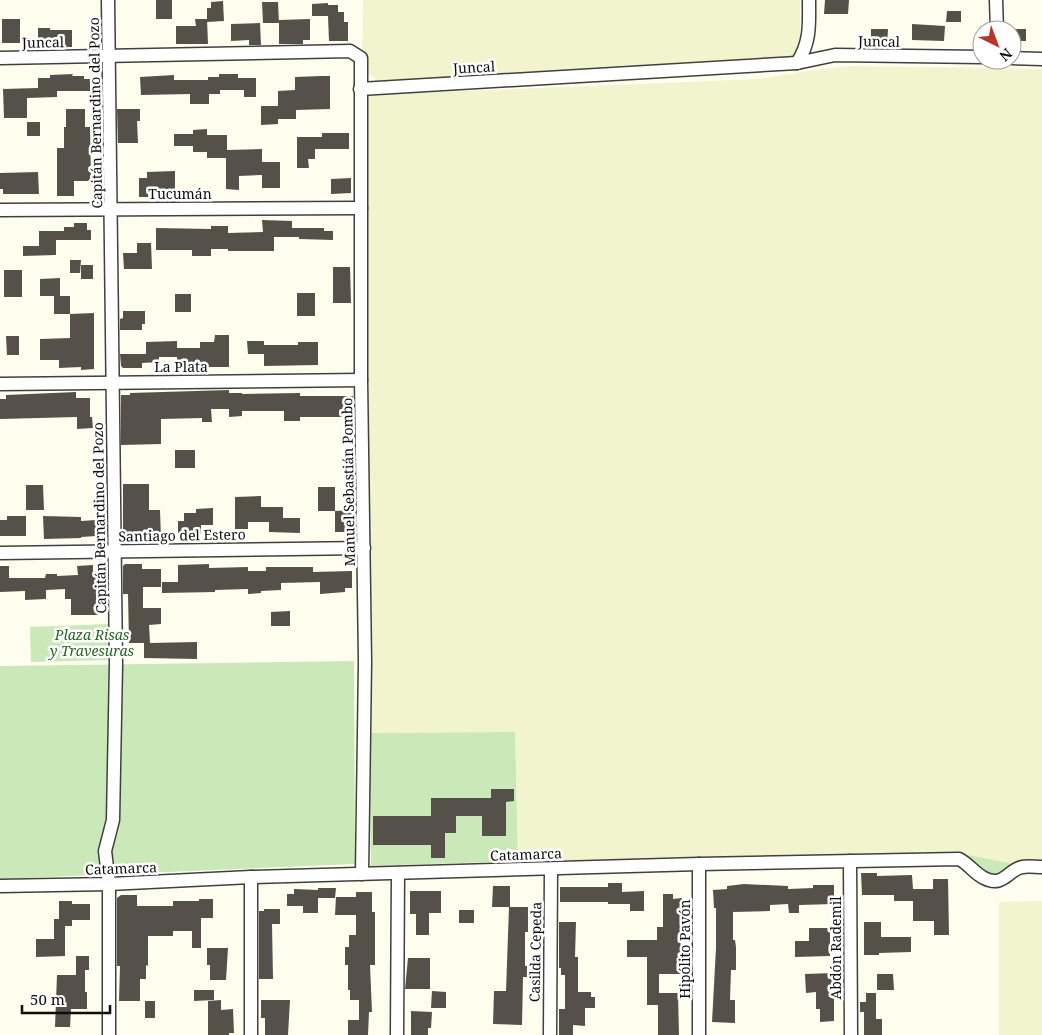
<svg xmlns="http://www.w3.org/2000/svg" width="1042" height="1035" font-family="'Noto Serif',serif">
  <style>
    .farmland { fill: #f2f4ce }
    .green { fill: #cbe8b8 }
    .building { fill: #55504a }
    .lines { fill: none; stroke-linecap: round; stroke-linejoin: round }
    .minor-casing { stroke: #404040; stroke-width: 15 }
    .minor { stroke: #fff; stroke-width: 12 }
    .labels { text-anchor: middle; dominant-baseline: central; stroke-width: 5; stroke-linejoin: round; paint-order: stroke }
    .street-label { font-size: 14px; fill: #0d0d0d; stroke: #fff }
    .park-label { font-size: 14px; font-style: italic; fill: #25631f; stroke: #fff }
  </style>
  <rect width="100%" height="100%" fill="#fffded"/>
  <g class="farmland">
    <path d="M363,0h437v37l-4,16 -10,7 -14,2 -394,19 -8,-6 -6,-7 -2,-17z"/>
    <path d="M851,66l191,3v794l-29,1 -53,-10 -442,7 -3,-129 -146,1 -3,-368v-270l393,-16 61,-10z"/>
    <path d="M1042,901v134h-43v-133z"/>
  </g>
  <g class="green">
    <path d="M111,624l1,36 -81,2 -1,-35z"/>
    <path d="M354,661l1,203 -355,15v-213z"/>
    <path d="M515,732l3,129 -147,5 -2,-133z"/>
    <path d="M968,855l45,9c-20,19 -30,11 -45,-9z"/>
  </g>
  <g class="building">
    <rect x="156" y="0" width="16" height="19"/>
    <path d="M825,0h24l-1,14h-24z"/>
    <path d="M223,1l1,20 -17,1v-14h4v-6z"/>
    <path d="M262,2h16l1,21h-16z"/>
    <path d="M328,3v2h10v7h6v10h4v19h-19l-1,-25h-16v-12z"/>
    <path d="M947,11h14v11h-15z"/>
    <rect x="2" y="19" width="18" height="24"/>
    <path d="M195,19h12l1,25h-32v-18h20z"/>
    <path d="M310,19v21h-7v4h-24v-24z"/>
    <path d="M260,23l1,22h-12v-5l-18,1v-17z"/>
    <path d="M912,24l33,2 -1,15 -32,-1z"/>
    <path d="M38,28h12v2h22v17h-34z"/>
    <path d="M871,29h17l-1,17h-16z"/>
    <rect x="1013" y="29" width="13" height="12"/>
    <path d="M73,74l-1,2h12v3h6v12h-33v6l-30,1v20h-23l-1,-29 35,-1v-10h12v-3z"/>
    <path d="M219,74h19v4h18v19h-12v-7h-24v4h-11v10h-19v-10l-49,1 -1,-18 34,-2v5h34v-3h11z"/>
    <path d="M321,76h9v33l-34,1v9h-18v5l-17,1v-19h17v-15l17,-1v-13z"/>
    <path d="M66,109h19v18h5l1,54h-17v15h-17v-48h7v-21h2z"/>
    <path d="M117,109h23v12h-3l1,22h-20z"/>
    <rect x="27" y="122" width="13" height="14"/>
    <path d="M207,129v6h20v15l35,-1v13h18v26h-18v-13l-23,1v14l-13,-1v-31h-19v-6h-14v-6h-19v-12h19v-4z"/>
    <path d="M322,133h27v16h-34v10h-7l1,9h-12v-31h25z"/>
    <path d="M175,171v18h-27v8h-9v-19h8v-6z"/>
    <path d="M38,172l1,22h-36v-5h-3v-16z"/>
    <path d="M351,178v15l-20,1v-15z"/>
    <path d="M262,220l30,1v7h32v3h9v9l-34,-1v-2h-25v14h-46v-2h-17v7h-19v-6h-36v-22l55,1v-3h17v7l35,-1z"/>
    <path d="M74,223h13v7h4v10h-35v15l-33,1v-10h16v-15h25v-4h10z"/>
    <path d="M137,243h14l1,26h-28l-1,-16h14z"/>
    <path d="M70,260h11l-1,13h-10z"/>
    <rect x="81" y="265" width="12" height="14"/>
    <path d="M333,267h17l1,36h-18z"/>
    <rect x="4" y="270" width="18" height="27"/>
    <path d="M60,278v18h10v18l24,-1v56l-13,1v-3l-22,1v-8h-19v-21l30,-1v-24h-16v-18h1h-15v-17z"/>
    <rect x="297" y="293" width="18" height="23"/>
    <rect x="175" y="294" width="16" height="18"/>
    <path d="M123,311h22v13h-3v6h-22v-11l3,-1z"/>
    <path d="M215,335h14v32h-52v-10h-18v5l-17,1v5h-19l-2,-2 -1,-12h26v-12l31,-1v7h23v-6h14z"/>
    <path d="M6,336h13v19h-12z"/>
    <path d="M247,341h17v4h34v-3h20v23l-54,1v-12h-16z"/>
    <path d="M229,390v3h13v1l58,-1v3h53v21h-53v4h-16v-10h-42v5l-13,1v-8h-18l1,13h-10v-4l-41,1v25l-40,1v-50h9v-2z"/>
    <path d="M76,392v6h14v19h2l1,11 -16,1v-12l-77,2v-20h6v-4z"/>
    <rect x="175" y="450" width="20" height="18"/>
    <path d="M123,484h26v26h11l1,29h-38z"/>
    <path d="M26,485h17l1,25h-18z"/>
    <rect x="318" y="487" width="17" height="24"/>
    <path d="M261,496v11h22v11h17v15l-31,-1v-10h-21v7h-13v-32z"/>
    <path d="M213,508v17h-12v9h-23v-13h6v-8h12v-4z"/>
    <path d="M352,510l1,22h-18v-21z"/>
    <path d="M7,516h19v20h-26v-16h7z"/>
    <path d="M43,516l38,1v4l15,-1v16l-15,1v1l-37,1z"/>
    <path d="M125,564h17v5h19v18h-18v21h18v16l-12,1 1,18 47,-1v17l-53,-1v-15h-15l-1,-49h-5v-28z"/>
    <path d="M209,564v4l39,-1v4h18v-4h47v5l39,-1v17h-7v4l-25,2v-12l-39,1v7l-20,1v2l-13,1v-5l-33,1v2l-53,1v-11h16v-17z"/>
    <path d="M93,565v12h4l1,38h-27v-16h-6v-10l-19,1v9l-21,1v-9l-25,1v-26h9v12h36l1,-4h11v2l21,-1 -1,-9z"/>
    <path d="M290,611v15h-19v-14z"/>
    <path d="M491,789h23v12l-8,1v34h-24v-20h-26v17h-11v25h-14v-13h-58v-29h58v-18h60z"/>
    <path d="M861,873h16v3l35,-1 1,14h20v-10h15l1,56h-15v-14h-21v-20h-19v-6h-32z"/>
    <path d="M608,883h14v9l22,-1v20h-14v-7h-22v-2h-48v-15h48z"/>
    <path d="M744,884l44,2v3l25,-1v-3h21v19l-35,1v8h-10l-1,-9 -18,1v6l-37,1v28h2l1,7v23h-5l-1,30h5v23l-23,-1 4,-74v-40h-2l-1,-18 14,-1v-3z"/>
    <path d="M493,886h17v21h18v25h-3v34h2v11h-4l-1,48 -29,-1 1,-33h12l3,-84h-17z"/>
    <path d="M318,888h18l-1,10h-17v15h-15v-7h-16v-12h7v-5l24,1z"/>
    <path d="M410,891h31v22h-12v22h-13v-21h-6z"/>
    <path d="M356,892h16v20h3v53h-5l2,47h-3l-1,23h-20v-15h11v-20h-9v-10h-2v-25h-3v-18h4v-12h7v-20h-21l1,-18h20z"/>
    <path d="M663,894h10v5l9,-1v13h-2l1,63h-22v19h19l1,42h-21v-30h-11v-48h-20v-17h30v-13h6z"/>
    <path d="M121,895h16v11h36v-5h26v-2h14v19h-12v30h-9v-17h-19v5h-25v30l-2,-1v14h-6v22h-21l1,-35h-3v-68z"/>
    <path d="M59,901h13v3h18v16h-18v6h-7v30l-29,1v-18h18v-20h5z"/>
    <path d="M264,909h16v15h-8l1,55h-14v-68h5z"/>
    <rect x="459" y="910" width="15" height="13"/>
    <path d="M559,922h17l-1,35h3v35h13v5h4v11h-10v18l-12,-1v10h-14v-26h6v-34h-4v-7h-2z"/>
    <path d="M864,922h17v15h30v15l-32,1v2h-15z"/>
    <path d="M809,928h21v28l-35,1v-16h14z"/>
    <path d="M207,948h21l-2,32h-16v-15h-3z"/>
    <path d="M76,956h13v14h-4v22h2v17h-16l-1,18h-15l2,-52h19z"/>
    <path d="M408,958h22v31h-25z"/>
    <path d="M834,973v48l-14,1v-13h-4v-17l-10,1 -1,-19z"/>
    <path d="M877,974h16l1,16h-17z"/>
    <path d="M194,990h20v10l-20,1z"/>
    <path d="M432,991l14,1v16h-15z"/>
    <path d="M866,993h10v26h6v16h-18v-23h-4v-10h6z"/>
    <path d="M221,1000v10l12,-1 1,24h-5v2h-21v-34z"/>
    <path d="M261,1000h29l-2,35h-23v-17h-4z"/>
    <rect x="145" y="1001" width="10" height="17"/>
    <path d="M411,1011l21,1 -1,16h-3v7h-17z"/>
  </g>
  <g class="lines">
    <defs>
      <g id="minor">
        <path d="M108,0l8,664 -3,156 -8,31 4,33v151"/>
        <path d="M996,0l1,30"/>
        <path d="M0,58l350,-7 11,7v322l4,282 -3,212"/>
        <path d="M1012,58l30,1"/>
        <path d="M797,63c14,-21 12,-39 12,-63"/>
        <path d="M360,89l437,-26 38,-8 147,2"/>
        <path d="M0,210l361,-2"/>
        <path d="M0,384l361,-4"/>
        <path d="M0,553l364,-5"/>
        <path d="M850,861l1,174"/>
        <path d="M699,864v171"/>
        <path d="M251,877v158"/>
        <path d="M0,886l109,-2 142,-7 448,-13 260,-5c10,5 15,14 25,19 19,10 24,-8 38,-11 6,-1 14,0 20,0"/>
        <path d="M397,1035l1,-162"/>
        <path d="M550,1035l1,-166"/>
      </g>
    </defs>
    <use href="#minor" class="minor-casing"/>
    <use href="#minor" class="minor"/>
  </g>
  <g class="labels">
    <g class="street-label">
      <text transform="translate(879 41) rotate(1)">Juncal</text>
      <text transform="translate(43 42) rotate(-1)">Juncal</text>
      <text transform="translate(474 67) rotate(-3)">Juncal</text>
      <text transform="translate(95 113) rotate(-91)">Capitán Bernardino del Pozo</text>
      <text x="180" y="193">Tucumán</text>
      <text x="181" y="366">La Plata</text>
      <text transform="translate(348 482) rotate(-91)">Manuel Sebastián Pombo</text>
      <text transform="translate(99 518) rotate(-91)">Capitán Bernardino del Pozo</text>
      <text transform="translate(182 535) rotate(-1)">Santiago del Estero</text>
      <text transform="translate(526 854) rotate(-2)">Catamarca</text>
      <text transform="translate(121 868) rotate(-2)">Catamarca</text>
      <text transform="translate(835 948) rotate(-90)">Abdón Rademil</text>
      <text transform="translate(684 949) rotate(-90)">Hipólito Pavón</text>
      <text transform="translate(535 952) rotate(-89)">Casilda Cepeda</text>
    </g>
    <g class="park-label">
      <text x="92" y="634">Plaza Risas<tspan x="92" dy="16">y Travesuras</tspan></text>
    </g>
  </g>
  <g transform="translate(997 45) rotate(138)"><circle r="24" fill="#ffffff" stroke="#9e9e9e"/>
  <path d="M0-4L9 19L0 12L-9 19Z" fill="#b93429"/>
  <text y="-8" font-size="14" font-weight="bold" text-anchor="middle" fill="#0d0d0d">N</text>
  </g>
  <path d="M22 1005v8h88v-8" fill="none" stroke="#0d0d0d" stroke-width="2.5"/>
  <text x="30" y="1005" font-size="15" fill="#0d0d0d" stroke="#ffffff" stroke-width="4" paint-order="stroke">50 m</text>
</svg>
